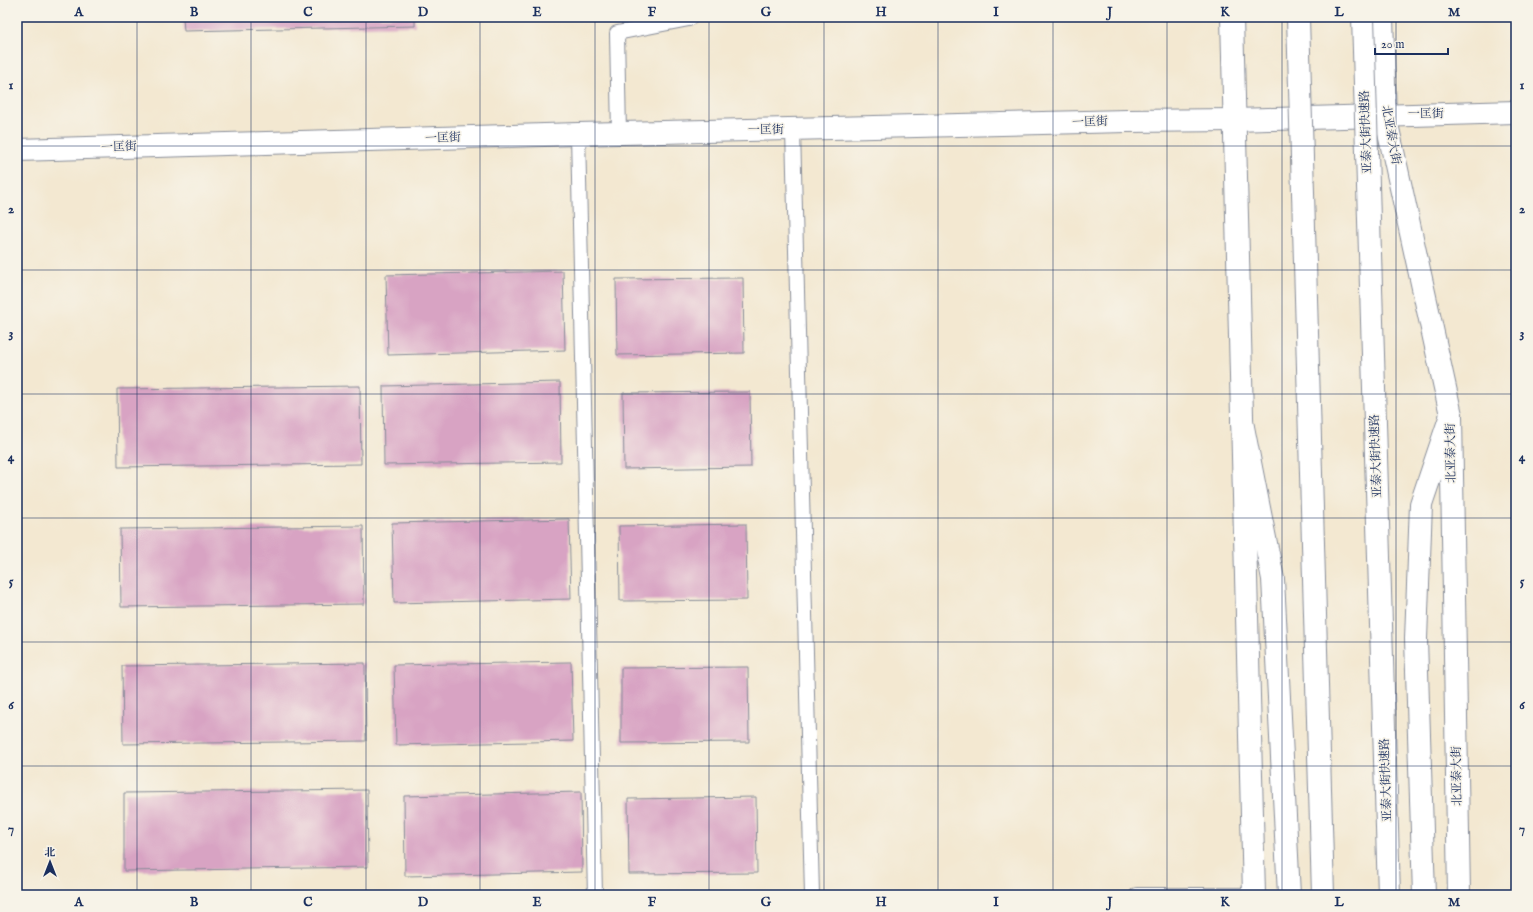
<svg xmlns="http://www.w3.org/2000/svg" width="1533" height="912" font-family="'IM FELL English','Noto Serif SC',serif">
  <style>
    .building { fill: #d8a3c3 }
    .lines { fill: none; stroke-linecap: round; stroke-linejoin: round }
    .service-casing { stroke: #878c98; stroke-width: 16 }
    .tertiary-casing { stroke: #878c98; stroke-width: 24 }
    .primary-casing { stroke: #878c98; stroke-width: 24 }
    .trunk-casing { stroke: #878c98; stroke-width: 24 }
    .service { stroke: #fff; stroke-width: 14 }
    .tertiary { stroke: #fff; stroke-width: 22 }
    .primary { stroke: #fff; stroke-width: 22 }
    .trunk { stroke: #fff; stroke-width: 22 }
    .trunk-bridge-casing { stroke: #878c98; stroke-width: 24; stroke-linecap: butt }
    .trunk-bridge { stroke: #fff; stroke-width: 22 }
    .grid { fill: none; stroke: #1b2f5e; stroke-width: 1; stroke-opacity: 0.55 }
    .labels { text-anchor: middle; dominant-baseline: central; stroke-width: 3; stroke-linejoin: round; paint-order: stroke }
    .street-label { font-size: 12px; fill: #1b2f5e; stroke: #f7f3e8 }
    .neatline { fill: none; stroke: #1b2f5e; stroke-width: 1.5 }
    .grid-label { font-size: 13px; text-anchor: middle; font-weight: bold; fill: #1b2f5e }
  </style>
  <rect width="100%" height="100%" fill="#f7f3e8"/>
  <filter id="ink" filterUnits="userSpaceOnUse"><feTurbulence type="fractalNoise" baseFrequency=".025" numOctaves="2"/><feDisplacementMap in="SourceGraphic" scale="8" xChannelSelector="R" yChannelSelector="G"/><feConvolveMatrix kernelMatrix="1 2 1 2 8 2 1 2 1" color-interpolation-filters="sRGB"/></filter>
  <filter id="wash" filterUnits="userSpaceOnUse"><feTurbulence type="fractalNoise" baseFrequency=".012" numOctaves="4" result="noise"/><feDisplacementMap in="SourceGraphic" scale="16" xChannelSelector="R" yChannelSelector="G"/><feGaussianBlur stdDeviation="0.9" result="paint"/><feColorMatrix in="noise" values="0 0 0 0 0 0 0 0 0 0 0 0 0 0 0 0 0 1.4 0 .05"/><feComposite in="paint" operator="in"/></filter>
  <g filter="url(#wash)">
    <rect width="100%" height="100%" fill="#f3e8d1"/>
    <g id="blocks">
      <g class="building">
        <path d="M183,17h232v9l-231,5z"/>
        <path d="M563,271l2,79 -177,5 -2,-80z"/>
        <path d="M743,278l1,75 -127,2 -1,-76z"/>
        <path d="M560,382l1,80 -177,3 -1,-79z"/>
        <path d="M360,386l1,78 -243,3 -1,-78z"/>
        <path d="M750,392l1,75 -127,2 -1,-76z"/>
        <path d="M569,519l2,80 -177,4 -2,-80z"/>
        <path d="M746,524l1,76 -127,1 -1,-75z"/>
        <path d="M363,526l1,78 -243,3 -1,-78z"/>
        <path d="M571,662l2,79 -177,4 -2,-80z"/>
        <path d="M365,663l1,78 -243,3 -1,-78z"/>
        <path d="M748,667l1,75 -128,1v-75z"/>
        <path d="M367,790l1,77 -244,4v-78z"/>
        <path d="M581,792l1,80 -177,4 -1,-80z"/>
        <path d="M756,797l1,76 -128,1 -1,-75z"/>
      </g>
    </g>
  </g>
  <g filter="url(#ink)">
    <use href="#blocks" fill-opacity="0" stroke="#878c98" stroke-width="1"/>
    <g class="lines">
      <defs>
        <g id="service">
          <path d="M793,130l19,765"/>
          <path d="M578,134l17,761"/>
          <path d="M619,134l-2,-101 72,-14v-2"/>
          <path d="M1137,895h117"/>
        </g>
        <path id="tertiary" d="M17,150l561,-16 549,-13 108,-1 281,-8"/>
        <g id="primary">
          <path d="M1232,17l22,878"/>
          <path d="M1382,17l3,98 66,300 8,480"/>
        </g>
        <g id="trunk">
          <path d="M1242,422l31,157 16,316"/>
          <path d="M1424,895l-8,-256 5,-135 30,-89"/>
        </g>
      </defs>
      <use href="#service" class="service-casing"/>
      <use href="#tertiary" class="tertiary-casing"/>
      <use href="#primary" class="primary-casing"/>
      <use href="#trunk" class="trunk-casing"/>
      <use href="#service" class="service"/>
      <use href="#tertiary" class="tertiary"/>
      <use href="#primary" class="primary"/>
      <use href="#trunk" class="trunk"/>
      <defs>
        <g id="trunk-bridge">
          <path d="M1298,17l25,878"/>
          <path d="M1363,17l26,878"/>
        </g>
      </defs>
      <use href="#trunk-bridge" class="trunk-bridge-casing"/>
      <use href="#trunk-bridge" class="trunk-bridge"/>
    </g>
  </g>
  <path class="grid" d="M137,17v878M251,17v878M366,17v878M480,17v878M595,17v878M709,17v878M824,17v878M938,17v878M1053,17v878M1167,17v878M1282,17v878M1396,17v878M17,146h1499M17,270h1499M17,394h1499M17,518h1499M17,642h1499M17,766h1499"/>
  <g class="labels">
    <g class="street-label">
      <text transform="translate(1426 114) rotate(-1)">一匡街</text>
      <text transform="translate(1090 122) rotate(-2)">一匡街</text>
      <text transform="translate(766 130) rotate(-1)">一匡街</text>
      <text transform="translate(1366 132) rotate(-92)">亚泰大街快速路</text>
      <text transform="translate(1391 135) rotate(80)">北亚泰大街</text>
      <text transform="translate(443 138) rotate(-2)">一匡街</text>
      <text transform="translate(119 147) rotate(-2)">一匡街</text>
      <text transform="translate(1451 453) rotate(-91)">北亚泰大街</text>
      <text transform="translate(1376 456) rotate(-92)">亚泰大街快速路</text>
      <text transform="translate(1457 776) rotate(-91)">北亚泰大街</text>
      <text transform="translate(1386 780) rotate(-92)">亚泰大街快速路</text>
    </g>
  </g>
  <rect width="1533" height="912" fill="none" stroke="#f7f3e8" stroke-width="44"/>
  <g transform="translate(50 862)" stroke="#f7f3e8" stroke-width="3" paint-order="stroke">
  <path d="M0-3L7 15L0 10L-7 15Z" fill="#1b2f5e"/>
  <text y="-6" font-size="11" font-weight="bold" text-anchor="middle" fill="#1b2f5e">北</text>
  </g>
  <path d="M1375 48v6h73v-6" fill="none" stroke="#1b2f5e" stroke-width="2"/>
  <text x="1381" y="48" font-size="12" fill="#1b2f5e" stroke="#f7f3e8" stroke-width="3" paint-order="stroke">20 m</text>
  <rect x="22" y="22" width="1489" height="868" class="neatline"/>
  <g class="grid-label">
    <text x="79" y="16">A</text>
    <text x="194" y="16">B</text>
    <text x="308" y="16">C</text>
    <text x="423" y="16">D</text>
    <text x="537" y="16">E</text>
    <text x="652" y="16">F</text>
    <text x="766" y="16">G</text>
    <text x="881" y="16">H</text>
    <text x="996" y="16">I</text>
    <text x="1110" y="16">J</text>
    <text x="1225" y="16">K</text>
    <text x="1339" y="16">L</text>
    <text x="1454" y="16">M</text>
    <text x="11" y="89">1</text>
    <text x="1522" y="89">1</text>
    <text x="11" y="213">2</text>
    <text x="1522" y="213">2</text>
    <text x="11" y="337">3</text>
    <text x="1522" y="337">3</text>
    <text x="11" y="461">4</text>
    <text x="1522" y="461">4</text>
    <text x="11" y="585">5</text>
    <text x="1522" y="585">5</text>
    <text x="11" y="709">6</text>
    <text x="1522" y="709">6</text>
    <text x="11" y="833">7</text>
    <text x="1522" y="833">7</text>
    <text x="79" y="906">A</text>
    <text x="194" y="906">B</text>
    <text x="308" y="906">C</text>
    <text x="423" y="906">D</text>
    <text x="537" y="906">E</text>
    <text x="652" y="906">F</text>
    <text x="766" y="906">G</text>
    <text x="881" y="906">H</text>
    <text x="996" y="906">I</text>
    <text x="1110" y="906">J</text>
    <text x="1225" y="906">K</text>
    <text x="1339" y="906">L</text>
    <text x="1454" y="906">M</text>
  </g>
</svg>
